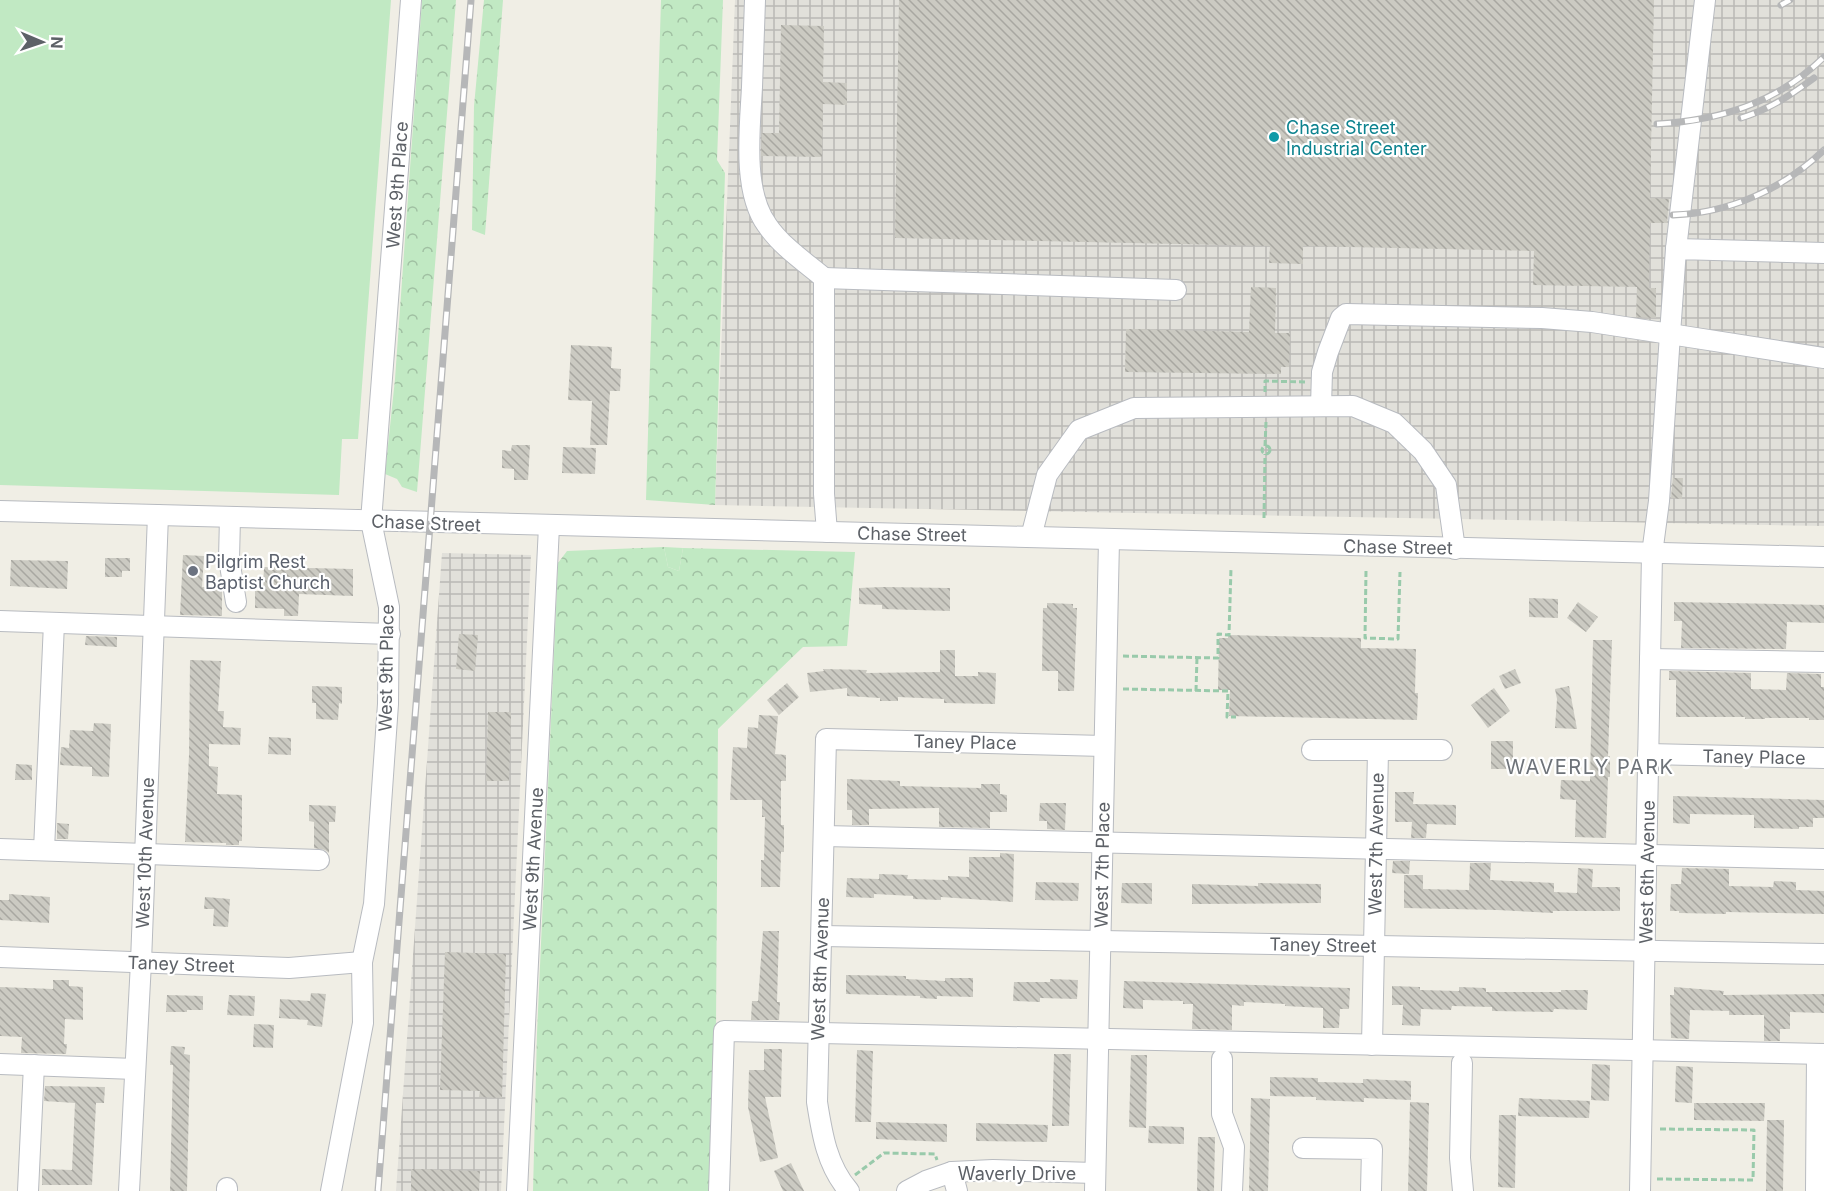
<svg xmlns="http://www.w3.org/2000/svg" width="1824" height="1191" font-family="Inter,sans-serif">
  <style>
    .industrial { fill: url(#industrial-grid) }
    .grass { fill: #c1e9c3 }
    .forest { fill: url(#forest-crowns) }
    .building { fill: url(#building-back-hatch) }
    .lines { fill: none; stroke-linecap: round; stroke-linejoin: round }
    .minor-casing { stroke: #b8bbc0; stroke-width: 22 }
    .path { stroke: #99caab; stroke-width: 3; stroke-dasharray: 6 3; stroke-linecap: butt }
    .minor { stroke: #fff; stroke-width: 20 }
    .rail-casing { stroke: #b6b7b8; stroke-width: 7 }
    .rail { stroke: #fff; stroke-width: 4.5; stroke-dasharray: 14; stroke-linecap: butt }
    .culture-dot { fill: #0f9aa8; stroke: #fff; stroke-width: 2 }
    .worship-dot { fill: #6b7280; stroke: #fff; stroke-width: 2 }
    .labels { text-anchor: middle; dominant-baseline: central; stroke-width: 4.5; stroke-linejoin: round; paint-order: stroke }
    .culture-label { font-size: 18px; fill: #0d838f; stroke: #fff; text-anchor: start }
    .street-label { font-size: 18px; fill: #5d6167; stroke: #fff }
    .worship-label { font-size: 18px; fill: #5b616d; stroke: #fff; text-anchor: start }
    .neighbourhood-label { font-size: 20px; letter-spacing: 1.5px; fill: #6e7379; stroke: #fff }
  </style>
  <defs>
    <pattern id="industrial-grid" width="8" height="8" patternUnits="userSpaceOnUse" patternTransform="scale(1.5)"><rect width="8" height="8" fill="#e1e0da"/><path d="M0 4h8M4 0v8" fill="none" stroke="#bab9b5"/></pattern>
    <pattern id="forest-crowns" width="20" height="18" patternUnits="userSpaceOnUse" patternTransform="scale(1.5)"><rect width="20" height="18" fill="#c1e9c3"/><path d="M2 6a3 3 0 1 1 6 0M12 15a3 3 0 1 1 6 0" fill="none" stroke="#a0c0a2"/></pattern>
    <pattern id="building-back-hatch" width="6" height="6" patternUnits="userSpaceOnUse" patternTransform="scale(1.5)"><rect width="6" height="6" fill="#cbcac2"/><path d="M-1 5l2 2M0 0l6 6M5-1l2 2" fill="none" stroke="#a8a7a1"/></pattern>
  </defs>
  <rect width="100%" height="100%" fill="#f0eee5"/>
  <g class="industrial">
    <path d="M735,0h1089v526l-1109,-21z"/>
    <path d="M442,553l89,2 -30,636h-105z"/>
  </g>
  <g class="grass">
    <path d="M0,0h391l-33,439h-16l-3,56 -339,-10z"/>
    <path d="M664,547l19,1 -4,23 -11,-4z"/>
  </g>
  <g class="forest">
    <path d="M422,0h34l-39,492 -15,-5 -5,-8 -12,-5 10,-95z"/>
    <path d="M484,0h19l-18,235 -13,-5 2,-124z"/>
    <path d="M661,0h62l-6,160 8,13 -10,332 -69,-5z"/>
    <path d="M664,547l4,20 11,4 4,-23 172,4 -8,94 -44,1 -85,82 -2,299 -7,163h-176l4,-158 21,-470 9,-12z"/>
  </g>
  <g class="building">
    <path d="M899,0h755l-4,198 19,1 -2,24h-17l-1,65h7v30l-20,-1 1,-30 -104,-2 1,-34 -231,-5v18l-34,-1 1,-17 -375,-8z"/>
    <path d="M781,25l43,1 -1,56 24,1v22l-24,-1 -1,53 -61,-1 1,-23h17z"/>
    <path d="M1251,287l25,1 -1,45h15l-1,34h-8v7l-156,-2 1,-43 123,3z"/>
    <path d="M571,345l41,2 -1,21 10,1 -1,22h-10l-3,54h-17l2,-44 -24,-1z"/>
    <path d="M512,445h18l-2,35h-14v-11l-12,-1v-18l9,1z"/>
    <path d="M563,447l33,1 -1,26 -33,-1z"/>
    <path d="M1673,478h10l-1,21 -11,-1z"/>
    <path d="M183,555l21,1 -2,31 20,1v28l-42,-1z"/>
    <path d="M105,558h25v13h-8v6h-17z"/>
    <path d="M11,560l57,1 -1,28 -57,-3z"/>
    <path d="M264,567l89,2v27l-54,-2 -1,22h-14v-7l-29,-1v-17h8z"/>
    <path d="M883,587l67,1v23l-68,-2v-4l-23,-1v-16z"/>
    <path d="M1529,598l29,1v19l-29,-1z"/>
    <path d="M1578,602l20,15 -12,15 -19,-14z"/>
    <path d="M1674,602l150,3v18l-37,-1 -1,27 -105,-1 1,-27h-8z"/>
    <path d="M1047,603l26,1v4h4l-3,83h-16v-20h-16l1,-63h4z"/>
    <path d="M459,634l19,1 -3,36 -19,-2z"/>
    <path d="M1228,635l133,3v10l55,1 -1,44h3l-1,27 -188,-4 1,-26h-12l1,-52h9z"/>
    <path d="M86,636l31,1v10l-32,-2z"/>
    <path d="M1593,640h19l-4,116h2v21h-2l-2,61 -31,-1 1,-37 -16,-1 1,-19 29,1z"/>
    <path d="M940,650h15v26h23v-4l18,1 -1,31 -51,-1v-4l-46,-2v4h-18v-3l-33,-2v-8l-37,4 -3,-19 17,-2 -1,-2 44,1 -1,3 74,-1z"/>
    <path d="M190,660l31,1 -3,50h6l-1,16 18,1 -1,17 -31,-1v22l9,1 -1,27 25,1v46h-3v4h-13v-2l-41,-1 4,-87z"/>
    <path d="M1515,669l6,14 -16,6 -6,-13z"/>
    <path d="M1669,671l82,2v16l35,1 1,-17 34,1v13h3v33h-15v-2h-44v1h-20v-2h-69v-37h-7z"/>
    <path d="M787,683l12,14 -20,18 -12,-15z"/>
    <path d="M312,686l30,1v17l-3,-1 -1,17 -22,-1v-16h-4z"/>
    <path d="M1569,686l8,43 -22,-1 2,-29 -2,-10z"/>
    <path d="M1494,688l16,23 -22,17 -17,-23z"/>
    <path d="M488,712h23l-2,69h-23z"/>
    <path d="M759,715l19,1 -3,38 11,1v26h-5v44h3v27h-3l-1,35h-19v-27h3l1,-43h-3v-17h-32l3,-53 14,1 1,-21 10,1z"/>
    <path d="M94,723l17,1 -2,53 -17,-1v-9l-32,-2 1,-18 8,1 1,-18 23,1z"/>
    <path d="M269,737l22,1v17l-23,-1z"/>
    <rect x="1491" y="741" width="22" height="28"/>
    <path d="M16,764l16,1v15h-17z"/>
    <path d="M847,779l53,2v5l81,2v-4h19v10l7,1v17h-17v16l-51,-1v-19l-70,1v16h-17v-15h-5z"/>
    <path d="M1395,792h19l-1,12 43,1v20l-29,-1 -1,14h-15l1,-16h-17z"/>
    <path d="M1673,796l151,4v18h-11v9h-14v2l-45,-1v-13l-64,-1v10l-17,-1z"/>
    <path d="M1040,803h26l-1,27 -18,-1v-8h-8z"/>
    <path d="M309,805l27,1 -1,16h-6v31l-4,-3 -11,-2v-26l-5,-1z"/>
    <path d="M57,823l12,1 -1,15h-11z"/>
    <path d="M1000,853l14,1 -1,48 -72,-5v3l-28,-1v-3l-39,-2v4l-28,-1 1,-19 32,1v-5l29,1 -1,4 41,1v-4l21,1v-20h31z"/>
    <path d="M1393,861h17l-1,13 -17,-1z"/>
    <path d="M1470,863h21l-1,17 64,3v9l23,1 1,-25 15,1 -1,18h28v24h-67v2l-56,-3 -93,-2v-33h19v14l46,1z"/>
    <path d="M1682,868l47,1v17l44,1 1,-6 22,1v8l28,1v23l-98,-2v2l-47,-1v-2h-9l1,-27h10z"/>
    <path d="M1036,882l43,1 -1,18 -43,-1z"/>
    <path d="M1122,883h30v21l-31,-1z"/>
    <path d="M1258,883l63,1v19l-129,1v-20l66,2z"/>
    <path d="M9,894l41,3 -1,26 -49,-3v-20h9z"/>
    <path d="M205,897l25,2 -2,28 -15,-1 1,-17h-10z"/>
    <path d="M763,931h16l-2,71h3l-1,18h-28l1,-19h6z"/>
    <path d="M445,952l61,2 -4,144 -23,-1 1,-6 -40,-1z"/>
    <path d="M846,975l60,1v3l39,2v-3h28v19l-36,-1v3l-17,-1v-2l-74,-2z"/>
    <path d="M1050,979l28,1 -1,19 -37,-1v4l-27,-1 1,-19h36z"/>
    <path d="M53,980h16v6l14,1v33l-18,-1 -1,25h3l-1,10 -45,-1 1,-16 -22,-1v-49l53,2z"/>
    <path d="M1124,981l226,7 -1,21h-9l-1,19h-16v-20l-38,-2v-2l-41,-2v4l-12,-1v25l-40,-1 1,-25h-10v-3l-40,-1v9l-20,-1z"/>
    <path d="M1392,986l28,1v3l39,1v-4l27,1v4h75v-2h27l-1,20 -33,-1 -1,3 -61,-1v-4l-40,-1 -1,4 -30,-1 -1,17 -18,-1 1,-20h-11z"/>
    <path d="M1674,987l50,4 -1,4 101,-1v19l-34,-1v17h-10v12h-16v-26h-35v-4l-39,-1 -1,29 -18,-1 -1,-43h4z"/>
    <path d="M311,993l15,1 -4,33 -15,-2 1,-5 -29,-2 1,-19 30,2z"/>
    <path d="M167,995l36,1v14h-16v2h-21z"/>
    <path d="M229,995l26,1 -1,20 -27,-1z"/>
    <path d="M254,1024l20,1 -1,23 -20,-1z"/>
    <path d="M171,1046l14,1 -1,7 6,1 -3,136h-17l3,-126h-3z"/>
    <path d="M764,1049h18l-1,48h-16l13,61 -18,4 -12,-55 1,-37h15z"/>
    <path d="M857,1050l16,1 -2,71h-16z"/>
    <path d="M1054,1054h17l-2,72h-17z"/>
    <path d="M1131,1055h16l-1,73 -17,-1z"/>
    <path d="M1592,1064l18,1 -1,36 -18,-1z"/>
    <path d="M1676,1066l17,1 -1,36 -17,-1z"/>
    <path d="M1270,1077l48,1v4l45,1v-4l48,2v19l-47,-2v4l-48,-2v-3l-46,-1z"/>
    <path d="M45,1086l60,1 -1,16h-8l-4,82h-50v-16l30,1 3,-67 -31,-2z"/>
    <path d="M1251,1098l19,1 -2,92h-19z"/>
    <path d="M1519,1098l71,3 -1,17 -71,-2z"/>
    <path d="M1410,1102l19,1 -2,88h-19z"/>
    <path d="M1694,1103h71l-1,18 -70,-1z"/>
    <path d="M1499,1115h17l-1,73 -17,-1z"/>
    <path d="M1767,1120h17l-1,71h-17z"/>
    <path d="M876,1122l71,2v18l-71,-3z"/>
    <path d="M976,1123l72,2 -1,17 -71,-1z"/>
    <path d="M1149,1126l35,1v17l-36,-1z"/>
    <path d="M1198,1137h17l-1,54h-17z"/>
    <path d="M791,1163l13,28h-21l-9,-20z"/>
    <path d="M411,1169l69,2 -1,20h-68z"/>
  </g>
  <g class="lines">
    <defs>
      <g id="minor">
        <path d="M755,0c-1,29 -2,58 -3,87 -2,40 -10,104 15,138 14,21 38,37 57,53v216l3,38"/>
        <path d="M1676,249l29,-249"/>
        <path d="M824,278l352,12"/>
        <path d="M1321,406l1,-34 6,-20 13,-34 5,-4 196,4 50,4 78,12 6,-85 148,4"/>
        <path d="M0,511l1824,46"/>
        <path d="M230,517l-1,42 7,43"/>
        <path d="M1031,537l16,-62 32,-45 55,-22 219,-2 41,17 29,28 23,34 9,64"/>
        <path d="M0,621l390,13"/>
        <path d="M1650,659l174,3"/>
        <path d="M1312,750h130"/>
        <path d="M1648,754l176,4"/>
        <path d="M824,836l1000,23"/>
        <path d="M0,849l319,11"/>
        <path d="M44,850l10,-227"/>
        <path d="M822,936l1002,18"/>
        <path d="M0,957l289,11 73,-6"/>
        <path d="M1372,1045l6,-294"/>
        <path d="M1222,1059v55l12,33 -2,44"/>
        <path d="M1462,1063l-2,95 3,33"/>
        <path d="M0,1064l135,5"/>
        <path d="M1303,1148l69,1 -1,42"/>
        <path d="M952,1172l5,19"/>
        <path d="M28,1191l6,-126"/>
        <path d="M129,1191l12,-229 17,-447"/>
        <path d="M227,1191v-3"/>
        <path d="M331,1191l32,-168 -1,-61 12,-58 14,-200 1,-97 -18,-86 40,-521"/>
        <path d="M517,1191l32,-665"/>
        <path d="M719,1191l5,-160 1100,23"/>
        <path d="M849,1191c-22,-25 -27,-57 -32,-89l9,-363 278,7"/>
        <path d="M907,1191l19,-10 26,-9 41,-2 102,3"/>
        <path d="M1095,1191l14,-651"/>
        <path d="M1640,1191l12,-637 7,-53 11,-167 154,24"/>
        <path d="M1816,1191l1,-137"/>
      </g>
    </defs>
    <use href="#minor" class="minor-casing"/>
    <g class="path">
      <path d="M1265,392v-11l40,1"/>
      <circle cx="1266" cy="450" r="4"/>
      <path d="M1265,446l1,-24"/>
      <path d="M1264,518l1,-64"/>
      <path d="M1366,571l-1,67 33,1 2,-67"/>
      <path d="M1123,656l95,2v-24l11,1 2,-67"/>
      <path d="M1123,689l105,2 -1,26h9"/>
      <path d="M1196,691l1,-34"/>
      <path d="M855,1175l29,-22 51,1 2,6"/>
      <path d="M1657,1179l96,1 1,-50 -96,-1"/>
    </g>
    <use href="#minor" class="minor"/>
    <defs>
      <g id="rail">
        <path d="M1781,5l9,-5"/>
        <path d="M1741,118c27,-8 50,-23 73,-40"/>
        <path d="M1657,124c64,-4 120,-21 167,-67"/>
        <path d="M1673,215c57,-2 110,-26 151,-65"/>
        <path d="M378,1191l93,-1191"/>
      </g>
    </defs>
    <use href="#rail" class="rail-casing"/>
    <use href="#rail" class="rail"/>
  </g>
  <circle class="culture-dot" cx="1274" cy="137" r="6"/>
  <circle class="worship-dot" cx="193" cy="571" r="6"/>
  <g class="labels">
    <g class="culture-label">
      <text x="1286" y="127">Chase Street<tspan x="1286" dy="21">Industrial Center</tspan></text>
    </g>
    <g class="street-label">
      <text transform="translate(397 185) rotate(-86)">West 9th Place</text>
      <text transform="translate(426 523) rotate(2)">Chase Street</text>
      <text transform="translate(912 534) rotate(1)">Chase Street</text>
      <text transform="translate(1398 547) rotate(1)">Chase Street</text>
      <text transform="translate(386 668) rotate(-89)">West 9th Place</text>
      <text transform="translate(965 742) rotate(1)">Taney Place</text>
      <text transform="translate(1754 757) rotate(1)">Taney Place</text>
      <text transform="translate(1376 844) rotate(-89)">West 7th Avenue</text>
      <text transform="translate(145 853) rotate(-88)">West 10th Avenue</text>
      <text transform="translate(533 859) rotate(-87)">West 9th Avenue</text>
      <text transform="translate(1102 865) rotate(-89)">West 7th Place</text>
      <text transform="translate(1647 872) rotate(-89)">West 6th Avenue</text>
      <text transform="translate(1323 945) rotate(1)">Taney Street</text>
      <text transform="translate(181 964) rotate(2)">Taney Street</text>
      <text transform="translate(820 969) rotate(-88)">West 8th Avenue</text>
      <text x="1017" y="1173">Waverly Drive</text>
    </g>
    <g class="worship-label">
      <text x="205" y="561">Pilgrim Rest<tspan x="205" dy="21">Baptist Church</tspan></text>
    </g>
    <g class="neighbourhood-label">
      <text x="1590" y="767">WAVERLY PARK</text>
    </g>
  </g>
  <g transform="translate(42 42) rotate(92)" stroke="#ffffff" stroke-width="4.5" paint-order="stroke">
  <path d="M0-4.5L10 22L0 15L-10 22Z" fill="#5d6167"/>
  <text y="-9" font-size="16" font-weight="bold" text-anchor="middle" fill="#5d6167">N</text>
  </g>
</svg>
